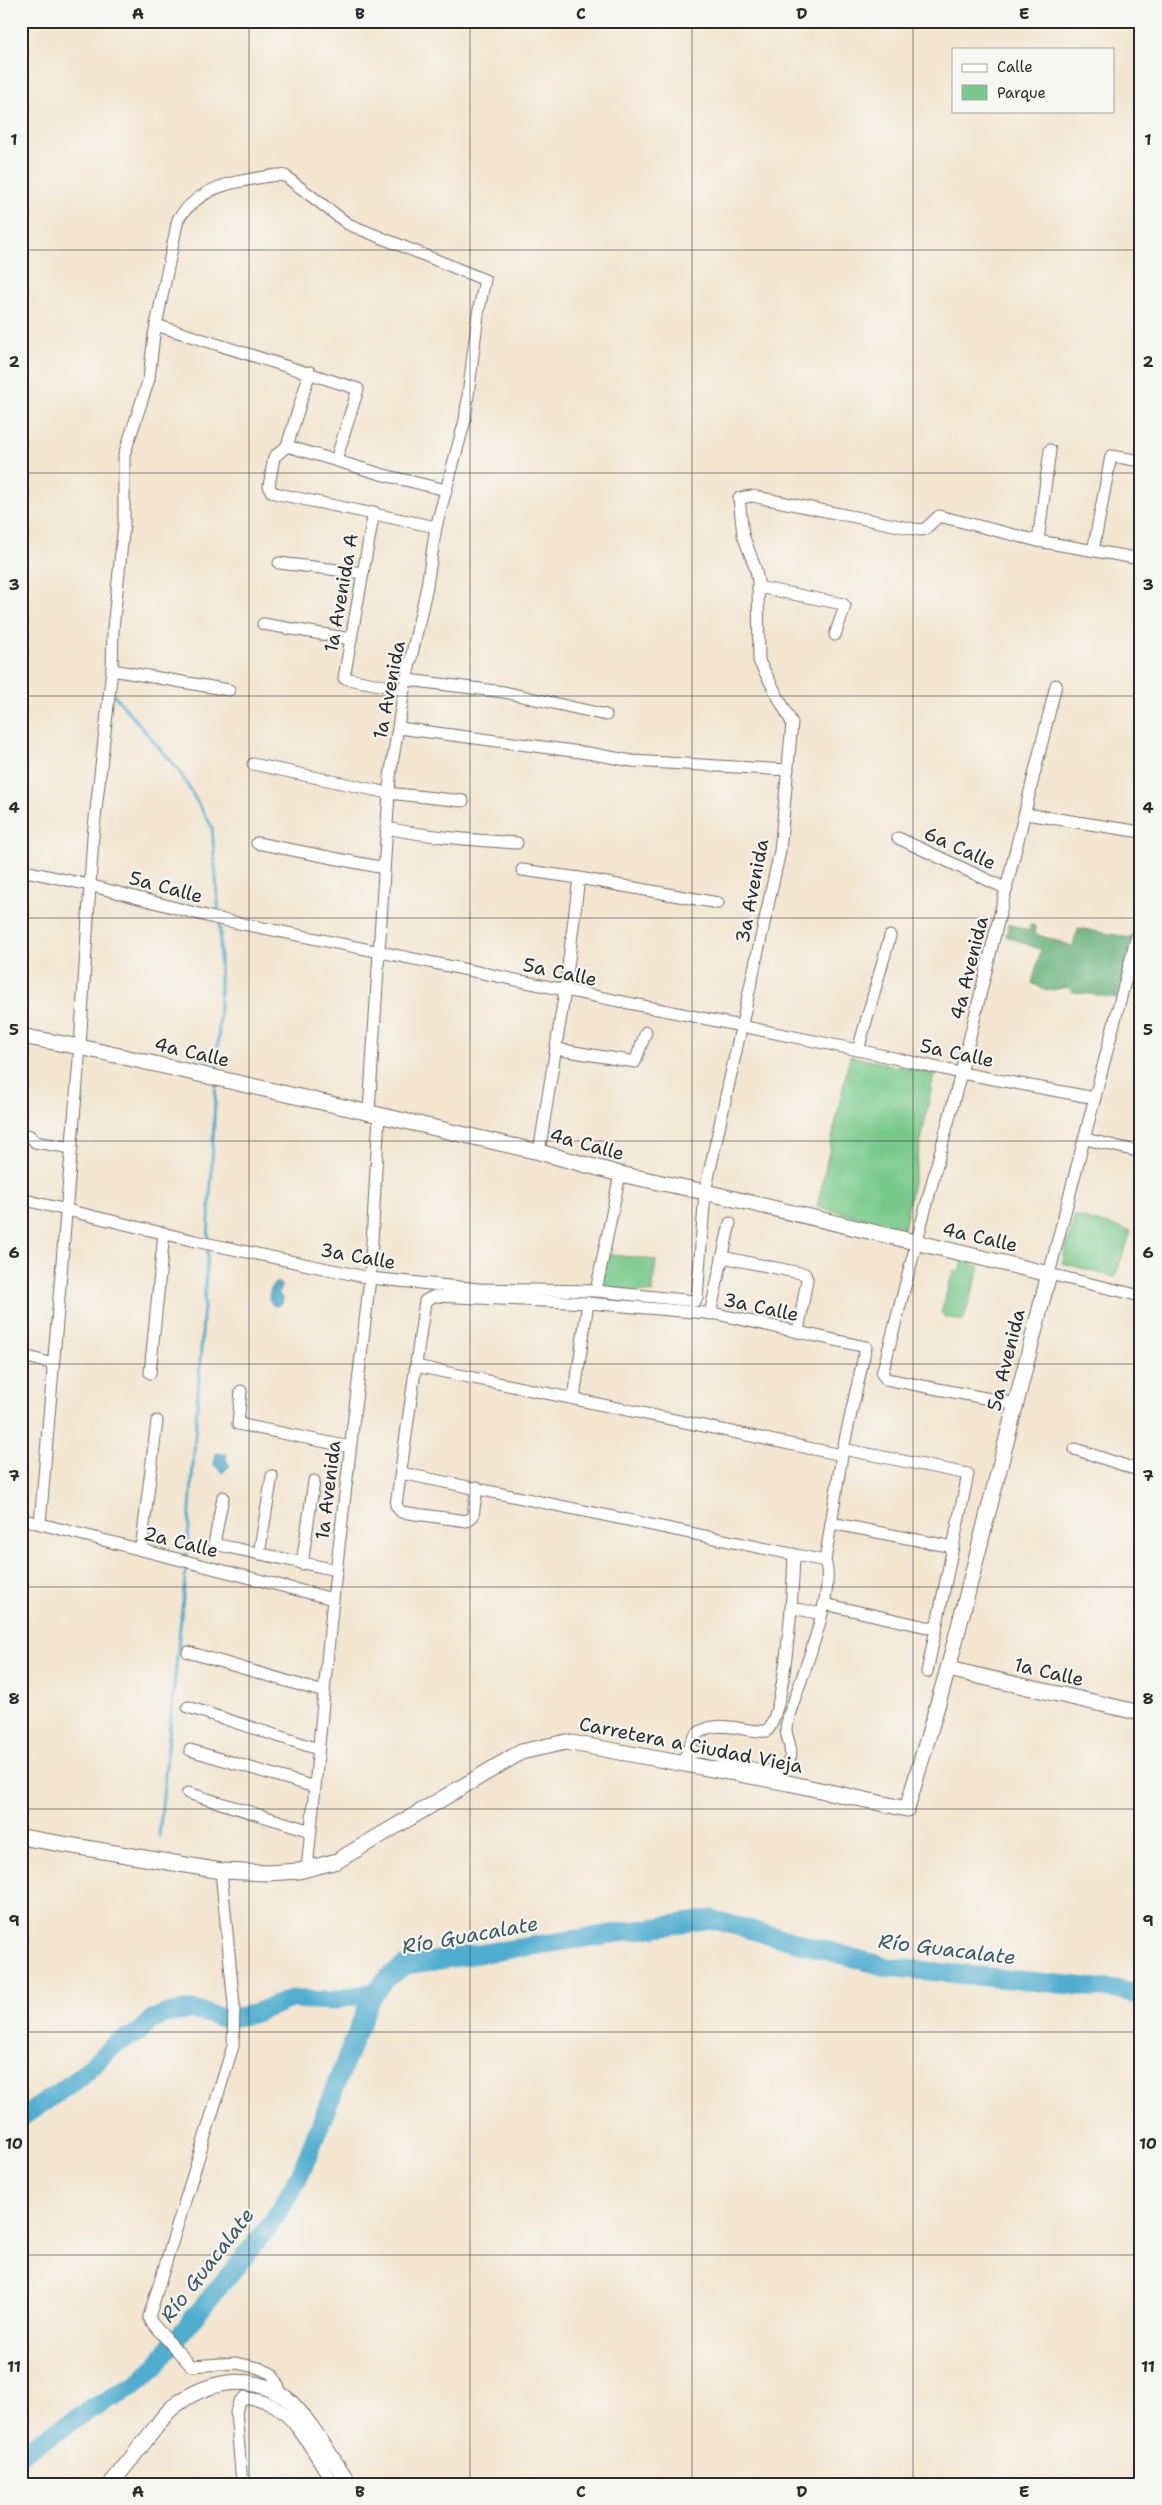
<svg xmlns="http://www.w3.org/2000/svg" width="1162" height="2505" font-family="'Shantell Sans',sans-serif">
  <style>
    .green { fill: #78c98b; stroke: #527a5b }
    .forest { fill: #62ad77; stroke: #466c51 }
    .water { fill: #50adcf; stroke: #3e6c7d }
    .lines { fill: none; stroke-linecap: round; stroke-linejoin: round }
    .stream { stroke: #50adcf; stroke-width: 3 }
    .river { stroke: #50adcf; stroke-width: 19 }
    .minor-casing { stroke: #716c64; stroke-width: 13 }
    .major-casing { stroke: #716c64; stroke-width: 17 }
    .minor { stroke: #fff; stroke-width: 11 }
    .major { stroke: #fff; stroke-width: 15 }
    .grid { fill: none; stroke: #2b2b2b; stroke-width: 1; stroke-opacity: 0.55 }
    .labels { text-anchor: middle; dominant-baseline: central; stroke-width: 4.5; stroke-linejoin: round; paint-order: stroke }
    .street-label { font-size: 19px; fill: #2b2b2b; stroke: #f6f6f2 }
    .water-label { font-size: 20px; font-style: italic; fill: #385864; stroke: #f6f6f2 }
    .neatline { fill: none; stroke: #2b2b2b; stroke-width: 2 }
    .grid-label { font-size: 16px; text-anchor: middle; font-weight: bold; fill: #2b2b2b }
  </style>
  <rect width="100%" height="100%" fill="#f6f6f2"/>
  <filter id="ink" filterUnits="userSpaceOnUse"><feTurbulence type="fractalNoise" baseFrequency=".02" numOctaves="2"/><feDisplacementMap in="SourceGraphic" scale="10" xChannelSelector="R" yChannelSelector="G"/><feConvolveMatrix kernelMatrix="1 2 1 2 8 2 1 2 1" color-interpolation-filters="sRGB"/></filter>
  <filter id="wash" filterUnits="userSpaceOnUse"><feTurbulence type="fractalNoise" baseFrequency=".0096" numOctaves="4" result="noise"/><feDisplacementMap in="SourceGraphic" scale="20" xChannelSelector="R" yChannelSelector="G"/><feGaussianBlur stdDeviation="1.12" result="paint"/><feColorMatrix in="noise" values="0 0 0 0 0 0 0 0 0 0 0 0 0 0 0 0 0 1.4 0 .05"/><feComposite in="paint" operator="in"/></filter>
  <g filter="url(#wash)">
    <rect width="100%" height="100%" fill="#f3e5cf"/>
    <g class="green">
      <path d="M850,1056l84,18 -30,155 -87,-22z"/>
      <path d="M1075,1216l56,15 -16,46 -53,-14z"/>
      <path d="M605,1254l51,6 -4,33 -51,-6z"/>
      <path d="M963,1261l17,6 -17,54 -18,-4 -4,-4 12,-42 6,2z"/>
    </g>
    <path class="forest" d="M1009,924l20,7 1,-7 5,2v8l38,12 5,-18 54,10 -15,60 -44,-6 -5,-5 -21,4 -15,-8 9,-33 -35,-14z"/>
    <g class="water">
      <path d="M276,1282l6,3 -4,8 4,5 -1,5 -4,3 -4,-1 -4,-6 2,-12z"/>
      <path d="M216,1453l11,2 -1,5 4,6 -8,7 -8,-8z"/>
    </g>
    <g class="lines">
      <g class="stream">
        <path d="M114,695l65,76 33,56 7,89"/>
        <path d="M217,1073l3,-70v-81"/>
        <path d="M208,1240l8,-158"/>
        <path d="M159,1836l27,-268 22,-322"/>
      </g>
      <g class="river">
        <path d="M21,2118l54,-37 41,-38 22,-10 13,-13 14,-6 28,-4 30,8h8l21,-4 39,-15 39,2 45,-9"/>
        <path d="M21,2454l73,-47 40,-21 23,-21 11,-16 94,-114 20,-28 20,-37 66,-165c11,-20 18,-28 38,-40l305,-46 176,48 232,23 22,5"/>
      </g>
    </g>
  </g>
  <g filter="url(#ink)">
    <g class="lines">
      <defs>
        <g id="minor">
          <path d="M156,325l202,64 -22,71"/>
          <path d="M287,446l23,-74"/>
          <path d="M374,512l-30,166 60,12"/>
          <path d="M436,527l-158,-33 -7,-3 -2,-5 5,-29 13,-11 97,29 62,15"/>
          <path d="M1038,541l12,-91"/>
          <path d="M1093,551l18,-95 30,5"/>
          <path d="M279,563l84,10"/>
          <path d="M758,587l85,17 2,2 -10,29"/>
          <path d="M263,624l88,15"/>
          <path d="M112,670l117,20"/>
          <path d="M408,680l96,12 102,23"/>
          <path d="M399,728l189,25 44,8 156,9"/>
          <path d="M253,764l135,29 75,8"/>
          <path d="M1026,814l115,18"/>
          <path d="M386,828c44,9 86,12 131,15"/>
          <path d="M898,838l109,51"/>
          <path d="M257,843l127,25"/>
          <path d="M21,870l68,15 125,33 644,132 103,23 134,25"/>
          <path d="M522,870l57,8 139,25"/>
          <path d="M1141,920l-92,354 92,22"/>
          <path d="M556,1049l79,13 11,-30"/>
          <path d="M858,1050l32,-114"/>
          <path d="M21,1133l9,3 5,6 37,6"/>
          <path d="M1085,1139l56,13"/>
          <path d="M539,1152l26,-161 14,-113"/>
          <path d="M21,1199l174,42 175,37 109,11 117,2 99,10 2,-3 8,-106 75,-341 12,-128 -33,-62 -1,-79 -2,-12 -13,-35 -4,-37 13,-2 167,34 6,-1 14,-13 99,25 103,18"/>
          <path d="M722,1257l83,17 2,5 -9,53"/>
          <path d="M596,1291l24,-117"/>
          <path d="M710,1314l20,-91"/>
          <path d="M21,1355l32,9"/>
          <path d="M416,1366l426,89"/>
          <path d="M150,1373l14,-140"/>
          <path d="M241,1391l-3,33 112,23"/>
          <path d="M574,1398l14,-95"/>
          <path d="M1016,1404l-130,-25 -4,-5 79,-301 95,-388"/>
          <path d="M843,1449l125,25 -41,198"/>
          <path d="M1075,1449l66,22"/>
          <path d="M401,1473l424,88"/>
          <path d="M477,1487l-4,29 -6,5 -66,-9 -5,-7 29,-204 9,-5 154,7 129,11 149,33 -23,102 -18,112c12,31 -25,120 -36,154 -1,5 -3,10 -3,15 1,10 8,21 3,31 -13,25 -63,-5 -83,-8 -6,-2 -12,-1 -19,0"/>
          <path d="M223,1497l-9,47 122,26"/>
          <path d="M21,1519l312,80"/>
          <path d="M831,1523l122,24"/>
          <path d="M40,1524l40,-477 13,-211 19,-166 1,-41 11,-105v-69l25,-76 5,-44 24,-116c26,-36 60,-38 100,-44l7,1 63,48 137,56 -7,34 -13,106 -29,107 -9,59 -23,104 -14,87 -21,335"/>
          <path d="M141,1550l16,-129"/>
          <path d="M259,1554l13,-78"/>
          <path d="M302,1564l12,-83"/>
          <path d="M824,1604l112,25"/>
          <path d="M793,1608l29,6"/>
          <path d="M188,1652l136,40"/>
          <path d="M188,1707l130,42"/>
          <path d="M190,1750l125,37"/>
          <path d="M685,1756c4,-6 6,-16 11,-21 18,-18 50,-2 71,-4 19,-21 26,-144 27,-177"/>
          <path d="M188,1793l123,38"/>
          <path d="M307,1870l26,-271 37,-321 9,-163"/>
          <path d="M221,1871l13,134 -1,41 -84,271 3,6 39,43 45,-3 23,5 13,6 11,22"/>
          <path d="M242,2484l-6,-72 3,-10 6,-5c7,2 16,3 23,6 26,10 50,58 65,81"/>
        </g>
        <g id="major">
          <path d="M21,1036l59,11 299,68 160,37 81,22 85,18 344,82 -101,395 -41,140 -119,-26 -222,-41 -45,10 -184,109 -38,10 -32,2 -46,-2 -200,-34"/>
          <path d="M948,1669l193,44"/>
          <path d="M111,2484c15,-19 30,-38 45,-57 5,-7 11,-15 17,-20 32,-25 74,-35 110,-11 19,12 52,67 66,88"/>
        </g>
      </defs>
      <use href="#minor" class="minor-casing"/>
      <use href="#major" class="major-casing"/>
      <use href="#minor" class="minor"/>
      <use href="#major" class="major"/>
    </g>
  </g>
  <path class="grid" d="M249,21v2463M470,21v2463M692,21v2463M913,21v2463M21,250h1120M21,473h1120M21,696h1120M21,918h1120M21,1141h1120M21,1364h1120M21,1587h1120M21,1809h1120M21,2032h1120M21,2255h1120"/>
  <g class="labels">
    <g class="street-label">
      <text transform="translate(341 593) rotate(-80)">1a Avenida A</text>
      <text transform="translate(389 690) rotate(-79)">1a Avenida</text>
      <text transform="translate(960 848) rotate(25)">6a Calle</text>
      <text transform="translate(166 887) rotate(15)">5a Calle</text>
      <text transform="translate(752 891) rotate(-79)">3a Avenida</text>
      <text transform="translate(969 968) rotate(-76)">4a Avenida</text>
      <text transform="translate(560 972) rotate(12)">5a Calle</text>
      <text transform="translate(192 1052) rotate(13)">4a Calle</text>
      <text transform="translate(957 1053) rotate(12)">5a Calle</text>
      <text transform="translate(587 1144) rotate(15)">4a Calle</text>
      <text transform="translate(980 1237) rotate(13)">4a Calle</text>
      <text transform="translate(358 1256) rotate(10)">3a Calle</text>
      <text transform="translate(761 1307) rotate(12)">3a Calle</text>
      <text transform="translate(1006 1360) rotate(-76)">5a Avenida</text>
      <text transform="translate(328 1490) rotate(-83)">1a Avenida</text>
      <text transform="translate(181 1542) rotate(14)">2a Calle</text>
      <text transform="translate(1049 1672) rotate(13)">1a Calle</text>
      <text transform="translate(691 1745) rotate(11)">Carretera a Ciudad Vieja</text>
    </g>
    <g class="water-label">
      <text transform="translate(470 1935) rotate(-10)">Río Guacalate</text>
      <text transform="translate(947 1949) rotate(7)">Río Guacalate</text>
      <text transform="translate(207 2265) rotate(-52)">Río Guacalate</text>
    </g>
  </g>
  <rect width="1162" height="2505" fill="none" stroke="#f6f6f2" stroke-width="55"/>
  <rect x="952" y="48" width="162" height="65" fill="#f6f6f2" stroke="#a5a5a2"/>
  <rect x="962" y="64" width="25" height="8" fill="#ffffff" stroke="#a5a5a2"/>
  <text x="997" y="72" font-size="15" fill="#2b2b2b">Calle</text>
  <rect x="962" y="85" width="25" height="15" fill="#78c98b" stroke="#a5a5a2"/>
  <text x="997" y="98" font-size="15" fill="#2b2b2b">Parque</text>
  <rect x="28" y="28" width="1106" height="2450" class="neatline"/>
  <g class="grid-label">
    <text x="138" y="19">A</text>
    <text x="360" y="19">B</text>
    <text x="581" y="19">C</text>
    <text x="802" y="19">D</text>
    <text x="1024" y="19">E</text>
    <text x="14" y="145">1</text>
    <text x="1148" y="145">1</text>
    <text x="14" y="367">2</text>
    <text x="1148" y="367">2</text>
    <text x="14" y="590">3</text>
    <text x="1148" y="590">3</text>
    <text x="14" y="813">4</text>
    <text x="1148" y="813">4</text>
    <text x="14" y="1035">5</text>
    <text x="1148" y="1035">5</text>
    <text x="14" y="1258">6</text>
    <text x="1148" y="1258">6</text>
    <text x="14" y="1481">7</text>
    <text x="1148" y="1481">7</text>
    <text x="14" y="1704">8</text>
    <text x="1148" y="1704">8</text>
    <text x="14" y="1926">9</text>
    <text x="1148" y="1926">9</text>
    <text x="14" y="2149">10</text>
    <text x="1148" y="2149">10</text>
    <text x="14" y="2372">11</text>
    <text x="1148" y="2372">11</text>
    <text x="138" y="2497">A</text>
    <text x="360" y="2497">B</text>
    <text x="581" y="2497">C</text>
    <text x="802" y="2497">D</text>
    <text x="1024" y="2497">E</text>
  </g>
</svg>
